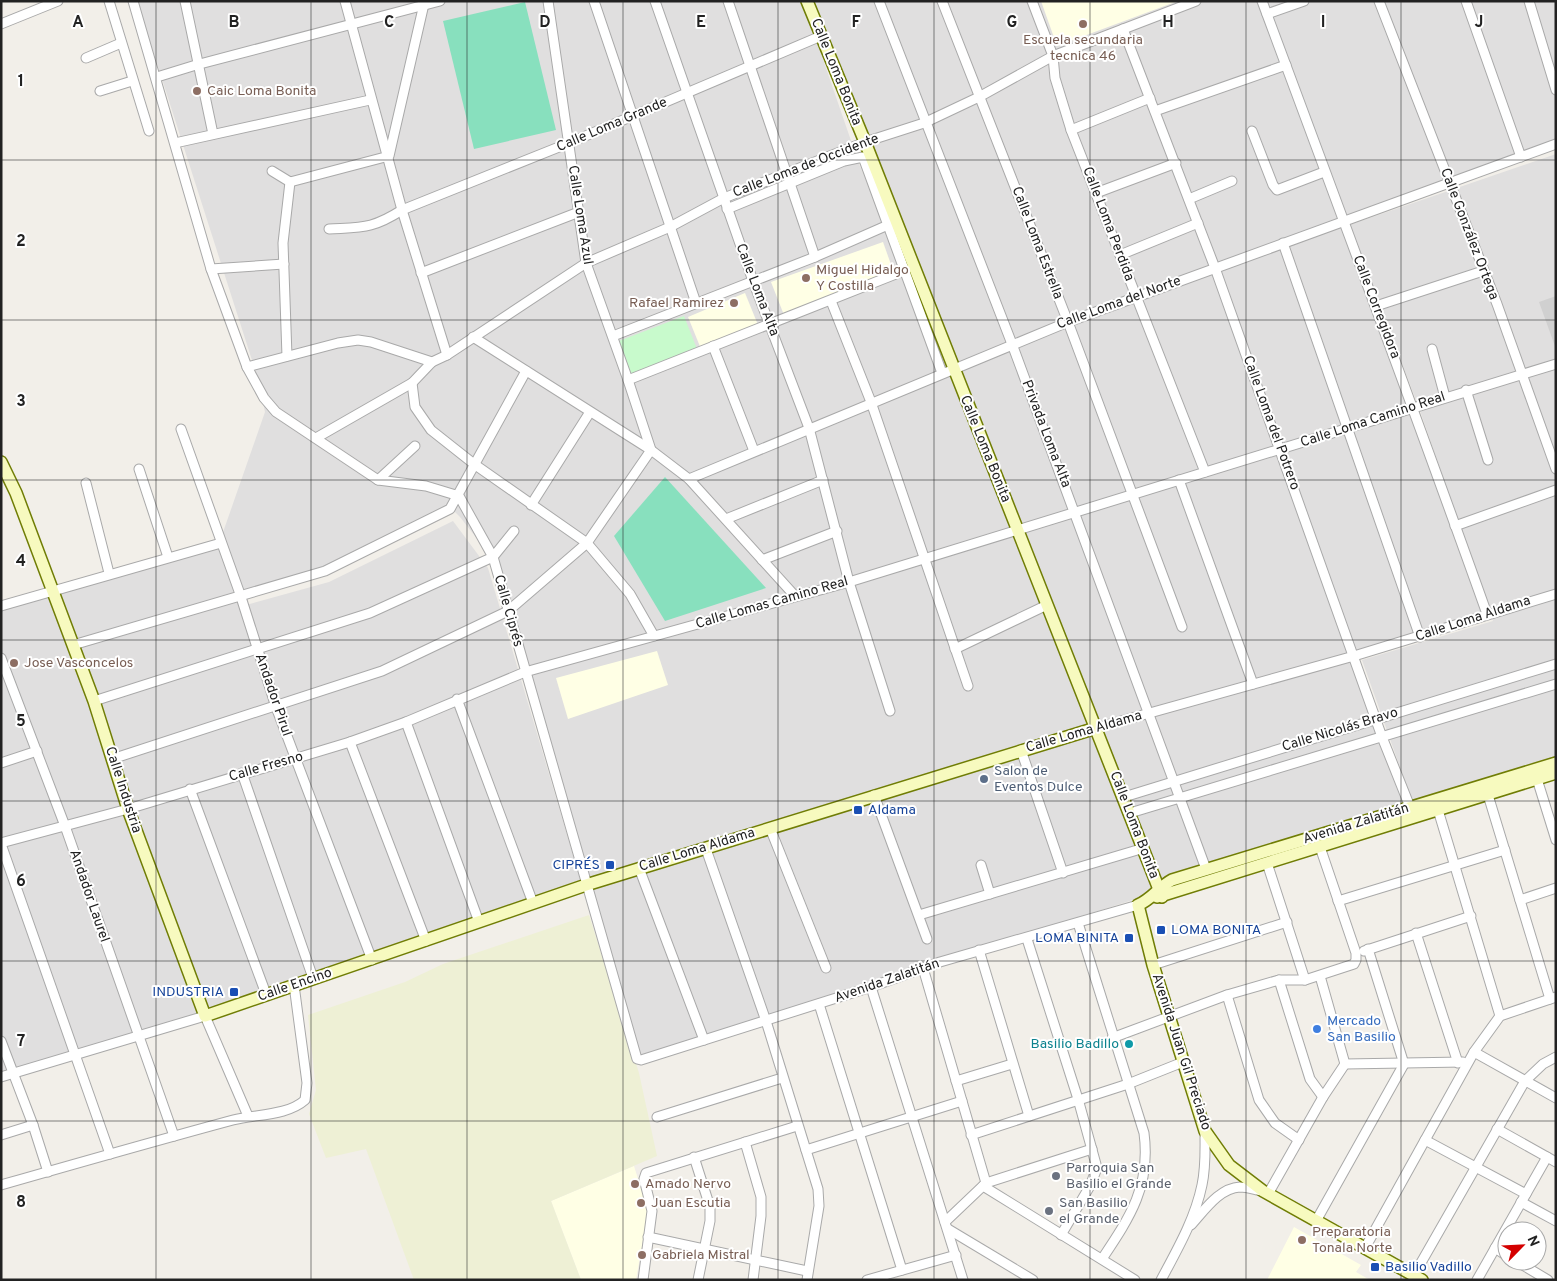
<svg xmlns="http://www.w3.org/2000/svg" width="1557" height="1281" font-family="Overpass,sans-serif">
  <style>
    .residential { fill: #e0dfdf }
    .education { fill: #ffffe5 }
    .religious { fill: #d0d0d0 }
    .farmland { fill: #eef0d5 }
    .park { fill: #c8facc }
    .pitch { fill: #88e0be }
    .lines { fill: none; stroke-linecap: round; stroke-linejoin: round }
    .street-casing { stroke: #a9a9a9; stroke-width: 11 }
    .secondary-casing { stroke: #707d05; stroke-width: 14 }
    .street { stroke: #fff; stroke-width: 9 }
    .secondary { stroke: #f7fabf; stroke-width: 11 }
    .grid { fill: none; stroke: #222; stroke-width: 1; stroke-opacity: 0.55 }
    .education-dot { fill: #8d6e63; stroke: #fff; stroke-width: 2 }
    .service-dot { fill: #5c6f8a; stroke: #fff; stroke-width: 2 }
    .transit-dot { fill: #1a4fb4; stroke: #fff; stroke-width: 2 }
    .shop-dot { fill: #3f7fe0; stroke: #fff; stroke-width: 2 }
    .culture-dot { fill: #0f9aa8; stroke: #fff; stroke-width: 2 }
    .worship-dot { fill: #6b7280; stroke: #fff; stroke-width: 2 }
    .labels { text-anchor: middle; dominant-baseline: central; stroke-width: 4; stroke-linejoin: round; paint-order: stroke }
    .education-label { font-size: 14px; fill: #785e54; stroke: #fff; text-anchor: start }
    .street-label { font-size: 14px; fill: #222; stroke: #fff }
    .service-label { font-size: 14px; fill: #4e5e75; stroke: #fff; text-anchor: start }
    .transit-label { font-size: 14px; fill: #164399; stroke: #fff; text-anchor: start }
    .shop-label { font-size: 14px; fill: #366cbe; stroke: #fff; text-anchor: start }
    .culture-label { font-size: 14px; fill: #0d838f; stroke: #fff; text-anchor: end }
    .worship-label { font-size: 14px; fill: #5b616d; stroke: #fff; text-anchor: start }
    .grid-label { font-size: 16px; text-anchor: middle; font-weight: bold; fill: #222; stroke: #fff; stroke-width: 4; stroke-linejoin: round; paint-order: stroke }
  </style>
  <rect width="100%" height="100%" fill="#f2efe9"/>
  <g class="residential">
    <path d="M137,1h666l56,163 90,208 206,521 -517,163 -149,-502 -29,-37 -8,-8 -7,8 -121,58 -80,23 -23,-60 44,-126 -7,-33z"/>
    <path d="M811,1h450l222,615 -134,37 56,153 -243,77z"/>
    <path d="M1267,1h289v143l-209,73z"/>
    <path d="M1556,154v608l-143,42 -51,-144 131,-39 -74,-213 -70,-183z"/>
    <path d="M453,521l35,47 93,314 -156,63 -215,73 -77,15 -132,39v-462l56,-15 112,-37 49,-11 21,60 90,-25z"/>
  </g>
  <g class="education">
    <path d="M1041,1h137l-121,45z"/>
    <path d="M883,242l11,31 -110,42 -13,-33z"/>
    <path d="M745,293l13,32 -57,24 -13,-32z"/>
    <path d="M657,651l11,34 -100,34 -12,-41z"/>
    <path d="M634,1166l14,45 -12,69h-55l-30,-79z"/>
    <path d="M1294,1227l67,38 -5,7 14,8h-103z"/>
  </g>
  <path class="religious" d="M1556,296v53l-17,-47z"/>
  <path class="farmland" d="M589,915l50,158 18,83 -106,45 30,79h-167l-48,-131 -40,9 -17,-44 7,-24 -8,-75 97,-33 38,-18z"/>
  <path class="park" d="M684,316l13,33 -65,27 -13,-35z"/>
  <g class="pitch">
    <path d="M525,2l31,128 -82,19 -31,-128z"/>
    <path d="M665,477l101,111 -101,33 -51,-85z"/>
  </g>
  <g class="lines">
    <defs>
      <g id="street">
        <path d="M109,1l40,130"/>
        <path d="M133,1l78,268 36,98 17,31 12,14 102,68 48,6 33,10 34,61 144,502 4,1 230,-73 69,-25 198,-57"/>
        <path d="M185,1l28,133"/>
        <path d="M345,1l57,209 45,145"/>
        <path d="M594,1l102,302"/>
        <path d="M655,1l98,280 56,147 40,154 41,129"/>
        <path d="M728,1l87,256"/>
        <path d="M879,1l133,343 194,525"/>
        <path d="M942,1l126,321 114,305"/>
        <path d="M1032,1l21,55 2,22 16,52 134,342"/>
        <path d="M1262,1c76,204 152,408 225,613"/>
        <path d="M1379,1l118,303 59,165"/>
        <path d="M1466,1l55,156"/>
        <path d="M1529,1l27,89"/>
        <path d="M1267,14l37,-13"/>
        <path d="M1,24l57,-23"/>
        <path d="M1123,29l92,239 167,469 30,75"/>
        <path d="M86,58l35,-15"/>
        <path d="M157,77l39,-12 244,-64"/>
        <path d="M100,91l32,-10"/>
        <path d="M1155,111l131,-46"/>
        <path d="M1071,130l79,-32"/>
        <path d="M1252,131l21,54 4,5 47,-18"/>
        <path d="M175,143l195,-43"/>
        <path d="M272,171l18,11"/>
        <path d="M290,182l99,-26 35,-152"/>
        <path d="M1096,193l80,-30"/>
        <path d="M1189,199l43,-18"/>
        <path d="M727,209l117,-48 19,-4 79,216"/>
        <path d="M329,229c34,-2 43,0 73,-19l167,-67 252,-107"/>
        <path d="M1283,243l137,394"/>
        <path d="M1120,255l78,-32"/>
        <path d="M211,269l73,-5"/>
        <path d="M421,273l158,-61"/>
        <path d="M831,301l40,101 97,284"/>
        <path d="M1376,306l107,-35"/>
        <path d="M613,336l202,-79 73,-32"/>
        <path d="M473,337l178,113 38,29 106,117"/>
        <path d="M713,346l41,105"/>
        <path d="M1432,349l13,48"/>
        <path d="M287,356l-4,-113 7,-61"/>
        <path d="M247,367l91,-24 20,-3 13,2 61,20"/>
        <path d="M628,380l278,-110"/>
        <path d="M412,383l3,24 16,23 43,34 113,79 43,51 24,42"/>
        <path d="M1466,390l22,70"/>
        <path d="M181,429l59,165 36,113 96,253"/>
        <path d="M316,438l96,-55 20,-21 15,-7 139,-92 84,-36 54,-29 141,-56 59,-19 55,-26 74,-41 143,-55"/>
        <path d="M139,469l29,88"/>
        <path d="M689,479l379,-157 488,-178"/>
        <path d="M378,480l37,-34"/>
        <path d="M1179,480l74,204"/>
        <path d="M86,483l23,90"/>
        <path d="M531,505l59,-93"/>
        <path d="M726,519l97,-39"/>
        <path d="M1455,526l101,-36"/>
        <path d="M762,560l75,-29"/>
        <path d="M1,606l220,-63"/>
        <path d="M73,645l252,-74 125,-62 76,-138"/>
        <path d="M955,649l92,-44"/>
        <path d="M1,658l64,168 109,310"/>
        <path d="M457,699l76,204"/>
        <path d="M94,701l276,-88 123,-56 21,-26"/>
        <path d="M406,722l73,200"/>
        <path d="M1096,728l258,-72 202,-62"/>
        <path d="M350,742l76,199"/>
        <path d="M1021,750l42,123"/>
        <path d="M112,759l270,-88 126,-60 79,-68 64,-93 -23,-70 -42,-117 -38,-262"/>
        <path d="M1,763l36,-12"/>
        <path d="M242,773l71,205"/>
        <path d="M1537,779l19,61"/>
        <path d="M190,789l76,205"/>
        <path d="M874,795l53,144"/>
        <path d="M1488,795l62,204"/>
        <path d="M1124,797l432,-133"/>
        <path d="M1438,810l62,206"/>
        <path d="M1130,813l426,-129"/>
        <path d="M770,828l56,140"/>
        <path d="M1,843l127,-34 222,-67 56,-20 119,-50 324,-90 707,-218"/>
        <path d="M1,844l109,310"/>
        <path d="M706,849l60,172 52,168 1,17 -12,74"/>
        <path d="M1267,863l38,117"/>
        <path d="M981,865l9,29"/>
        <path d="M639,868l65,172"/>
        <path d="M1520,900l36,-12"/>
        <path d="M1338,901l167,-51"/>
        <path d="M919,915l225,-67"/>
        <path d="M1078,923l66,210c7,53 -14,84 -42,126"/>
        <path d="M1416,933l42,130"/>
        <path d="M1027,939l51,160 19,69 -7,18 -29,49"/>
        <path d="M979,950l50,166"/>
        <path d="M1364,951l107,-35"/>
        <path d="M1153,965l134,-43"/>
        <path d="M923,968l63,215"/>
        <path d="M1320,976l25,88"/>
        <path d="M1279,980l31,99 13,18"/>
        <path d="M871,987l92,293"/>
        <path d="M1227,995l32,105 16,23 24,17"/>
        <path d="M819,1004l83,266"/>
        <path d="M1112,1038l115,-43 52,-15h26l49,-16 2,-4v-7l-36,-106"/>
        <path d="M1,1041l32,84 15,47"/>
        <path d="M1474,1052l82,46"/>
        <path d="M1345,1064l118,-2"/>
        <path d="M1,1077l204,-61 43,100"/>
        <path d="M956,1081l56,-17"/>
        <path d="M657,1117l125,-39"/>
        <path d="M1497,1129l59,33"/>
        <path d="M1,1135l32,-10"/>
        <path d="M971,1135l157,-51 55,-22"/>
        <path d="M1425,1140l101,54"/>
        <path d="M745,1142l16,55v19l-8,64"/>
        <path d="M806,1150l156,-49"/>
        <path d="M694,1157l16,50v14l-12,59"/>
        <path d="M1,1185c77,-22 154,-44 232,-65 23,-6 54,-4 72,-20l2,-17 -13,-98"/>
        <path d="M983,1186l152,94"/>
        <path d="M1268,1194l55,-97 22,-33"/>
        <path d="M1521,1202l35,19"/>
        <path d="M1316,1221l88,-157 -36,-115"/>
        <path d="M945,1222l41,-39 106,-34"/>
        <path d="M1191,1225c13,-14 28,-37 49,-38 7,0 16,3 23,4"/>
        <path d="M948,1229l85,51"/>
        <path d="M648,1237l159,34"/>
        <path d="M1365,1248l109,-196 26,-36 56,-19"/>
        <path d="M1495,1248l12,8"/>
        <path d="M1516,1261l32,19"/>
        <path d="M1414,1275l111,-194 18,-17 13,-7"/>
        <path d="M643,1280l9,-69 -8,-32 2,-6 151,-47"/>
        <path d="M867,1280l89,-25"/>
        <path d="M1161,1280c16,-30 34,-61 41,-95 4,-18 3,-36 3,-54"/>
        <path d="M1477,1280l70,-123"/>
      </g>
      <g id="secondary">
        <path d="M807,1l58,141 297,755"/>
        <path d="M1,462l15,31 78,208 34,108 77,207 381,-131 510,-157"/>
        <path d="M1157,897l399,-124"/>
        <path d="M1422,1280l-159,-89 -34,-26 -24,-34 -52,-166 -15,-60c14,-6 21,-18 34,-25l384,-117"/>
      </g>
    </defs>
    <use href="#street" class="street-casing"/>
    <use href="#secondary" class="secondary-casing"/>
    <use href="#street" class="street"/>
    <use href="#secondary" class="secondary"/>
  </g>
  <path class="grid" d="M156,1v1279M311,1v1279M467,1v1279M623,1v1279M778,1v1279M934,1v1279M1090,1v1279M1246,1v1279M1401,1v1279M1,160h1555M1,320h1555M1,480h1555M1,640h1555M1,801h1555M1,961h1555M1,1121h1555"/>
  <g class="education-dot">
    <circle cx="1083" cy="24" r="5"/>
    <circle cx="197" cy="91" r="5"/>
    <circle cx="806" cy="278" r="5"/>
    <circle cx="734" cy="303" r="5"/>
    <circle cx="14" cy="663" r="5"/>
    <circle cx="635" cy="1184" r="5"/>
    <circle cx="641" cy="1203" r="5"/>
    <circle cx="1302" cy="1240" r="5"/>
    <circle cx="642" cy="1255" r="5"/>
  </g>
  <circle class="service-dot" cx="984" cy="779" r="5"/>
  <g class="transit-dot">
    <rect x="853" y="805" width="10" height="10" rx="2.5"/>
    <rect x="605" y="860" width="10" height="10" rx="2.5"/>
    <rect x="1156" y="925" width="10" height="10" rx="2.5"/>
    <rect x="1124" y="933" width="10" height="10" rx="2.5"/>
    <rect x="229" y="987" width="10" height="10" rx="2.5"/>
    <rect x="1370" y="1262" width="10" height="10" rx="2.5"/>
  </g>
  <circle class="shop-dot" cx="1317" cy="1029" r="5"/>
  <circle class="culture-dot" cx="1129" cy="1044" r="5"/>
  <g class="worship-dot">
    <circle cx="1056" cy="1176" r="5"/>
    <circle cx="1049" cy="1211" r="5"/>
  </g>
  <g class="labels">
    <g class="education-label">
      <text x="1083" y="40" text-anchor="middle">Escuela secundaria<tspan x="1083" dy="16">tecnica 46</tspan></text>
      <text x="207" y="91">Caic Loma Bonita</text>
      <text x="816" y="270">Miguel Hidalgo<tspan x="816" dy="16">Y Costilla</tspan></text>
      <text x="724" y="303" text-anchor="end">Rafael Ramirez</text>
      <text x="24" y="663">Jose Vasconcelos</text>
      <text x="645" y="1184">Amado Nervo</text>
      <text x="651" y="1203">Juan Escutia</text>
      <text x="1312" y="1232">Preparatoria<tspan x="1312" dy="16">Tonala Norte</tspan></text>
      <text x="652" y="1255">Gabriela Mistral</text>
    </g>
    <g class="street-label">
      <text transform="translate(836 72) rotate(68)">Calle Loma Bonita</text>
      <text transform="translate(612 125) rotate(-23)">Calle Loma Grande</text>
      <text transform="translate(806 166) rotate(-21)">Calle Loma de Occidente</text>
      <text transform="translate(580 215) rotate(81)">Calle Loma Azul</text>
      <text transform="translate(1108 224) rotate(69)">Calle Loma Perdida</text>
      <text transform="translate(1469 234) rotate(69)">Calle González Ortega</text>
      <text transform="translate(1037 243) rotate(69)">Calle Loma Estrella</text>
      <text transform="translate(757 290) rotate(69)">Calle Loma Alta</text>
      <text transform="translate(1119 303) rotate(-20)">Calle Loma del Norte</text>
      <text transform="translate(1376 307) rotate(69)">Calle Corregidora</text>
      <text transform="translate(1373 420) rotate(-18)">Calle Loma Camino Real</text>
      <text transform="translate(1271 423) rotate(70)">Calle Loma del Potrero</text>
      <text transform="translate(1046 434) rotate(69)">Privada Loma Alta</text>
      <text transform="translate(985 449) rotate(68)">Calle Loma Bonita</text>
      <text transform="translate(772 603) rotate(-16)">Calle Lomas Camino Real</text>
      <text transform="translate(508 611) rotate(74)">Calle Ciprés</text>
      <text transform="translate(1473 619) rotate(-18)">Calle Loma Aldama</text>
      <text transform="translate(273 695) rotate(71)">Andador Pirul</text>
      <text transform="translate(1340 730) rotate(-17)">Calle Nicolás Bravo</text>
      <text transform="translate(1084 732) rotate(-16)">Calle Loma Aldama</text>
      <text transform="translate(266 767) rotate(-16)">Calle Fresno</text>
      <text transform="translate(123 790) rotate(72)">Calle Industria</text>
      <text transform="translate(1356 824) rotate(-17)">Avenida Zalatitán</text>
      <text transform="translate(1134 825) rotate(69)">Calle Loma Bonita</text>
      <text transform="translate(697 850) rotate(-17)">Calle Loma Aldama</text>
      <text transform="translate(89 896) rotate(71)">Andador Laurel</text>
      <text transform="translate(887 981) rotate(-19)">Avenida Zalatitán</text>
      <text transform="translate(295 985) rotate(-19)">Calle Encino</text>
      <text transform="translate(1181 1052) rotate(72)">Avenida Juan Gil Preciado</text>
    </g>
    <g class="service-label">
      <text x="994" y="771">Salon de<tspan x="994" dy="16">Eventos Dulce</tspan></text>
    </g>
    <g class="transit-label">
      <text x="868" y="810">Aldama</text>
      <text x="600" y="865" text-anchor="end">CIPRÉS</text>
      <text x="1171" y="930">LOMA BONITA</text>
      <text x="1119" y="938" text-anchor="end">LOMA BINITA</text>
      <text x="224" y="992" text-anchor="end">INDUSTRIA</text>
      <text x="1385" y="1267">Basilio Vadillo</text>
    </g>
    <g class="shop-label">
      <text x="1327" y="1021">Mercado<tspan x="1327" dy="16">San Basilio</tspan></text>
    </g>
    <g class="culture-label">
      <text x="1119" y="1044">Basilio Badillo</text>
    </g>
    <g class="worship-label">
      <text x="1066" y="1168">Parroquia San<tspan x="1066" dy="16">Basilio el Grande</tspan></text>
      <text x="1059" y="1203">San Basilio<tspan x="1059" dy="16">el Grande</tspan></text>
    </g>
  </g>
  <g class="grid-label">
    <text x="78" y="27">A</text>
    <text x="234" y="27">B</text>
    <text x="389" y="27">C</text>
    <text x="545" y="27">D</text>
    <text x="701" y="27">E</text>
    <text x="856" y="27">F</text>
    <text x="1012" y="27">G</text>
    <text x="1168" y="27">H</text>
    <text x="1323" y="27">I</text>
    <text x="1479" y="27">J</text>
    <text x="21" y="86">1</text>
    <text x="21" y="246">2</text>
    <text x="21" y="406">3</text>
    <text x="21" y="566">4</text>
    <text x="21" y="726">5</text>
    <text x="21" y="886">6</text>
    <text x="21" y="1046">7</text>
    <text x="21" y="1207">8</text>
  </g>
  <rect width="1557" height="1281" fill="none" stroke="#222222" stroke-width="5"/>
  <g transform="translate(1522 1246) rotate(66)"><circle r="24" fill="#ffffff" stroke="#a7a7a7"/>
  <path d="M0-4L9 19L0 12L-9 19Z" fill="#d40000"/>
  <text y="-8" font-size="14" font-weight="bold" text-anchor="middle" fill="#222222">N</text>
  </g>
</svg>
